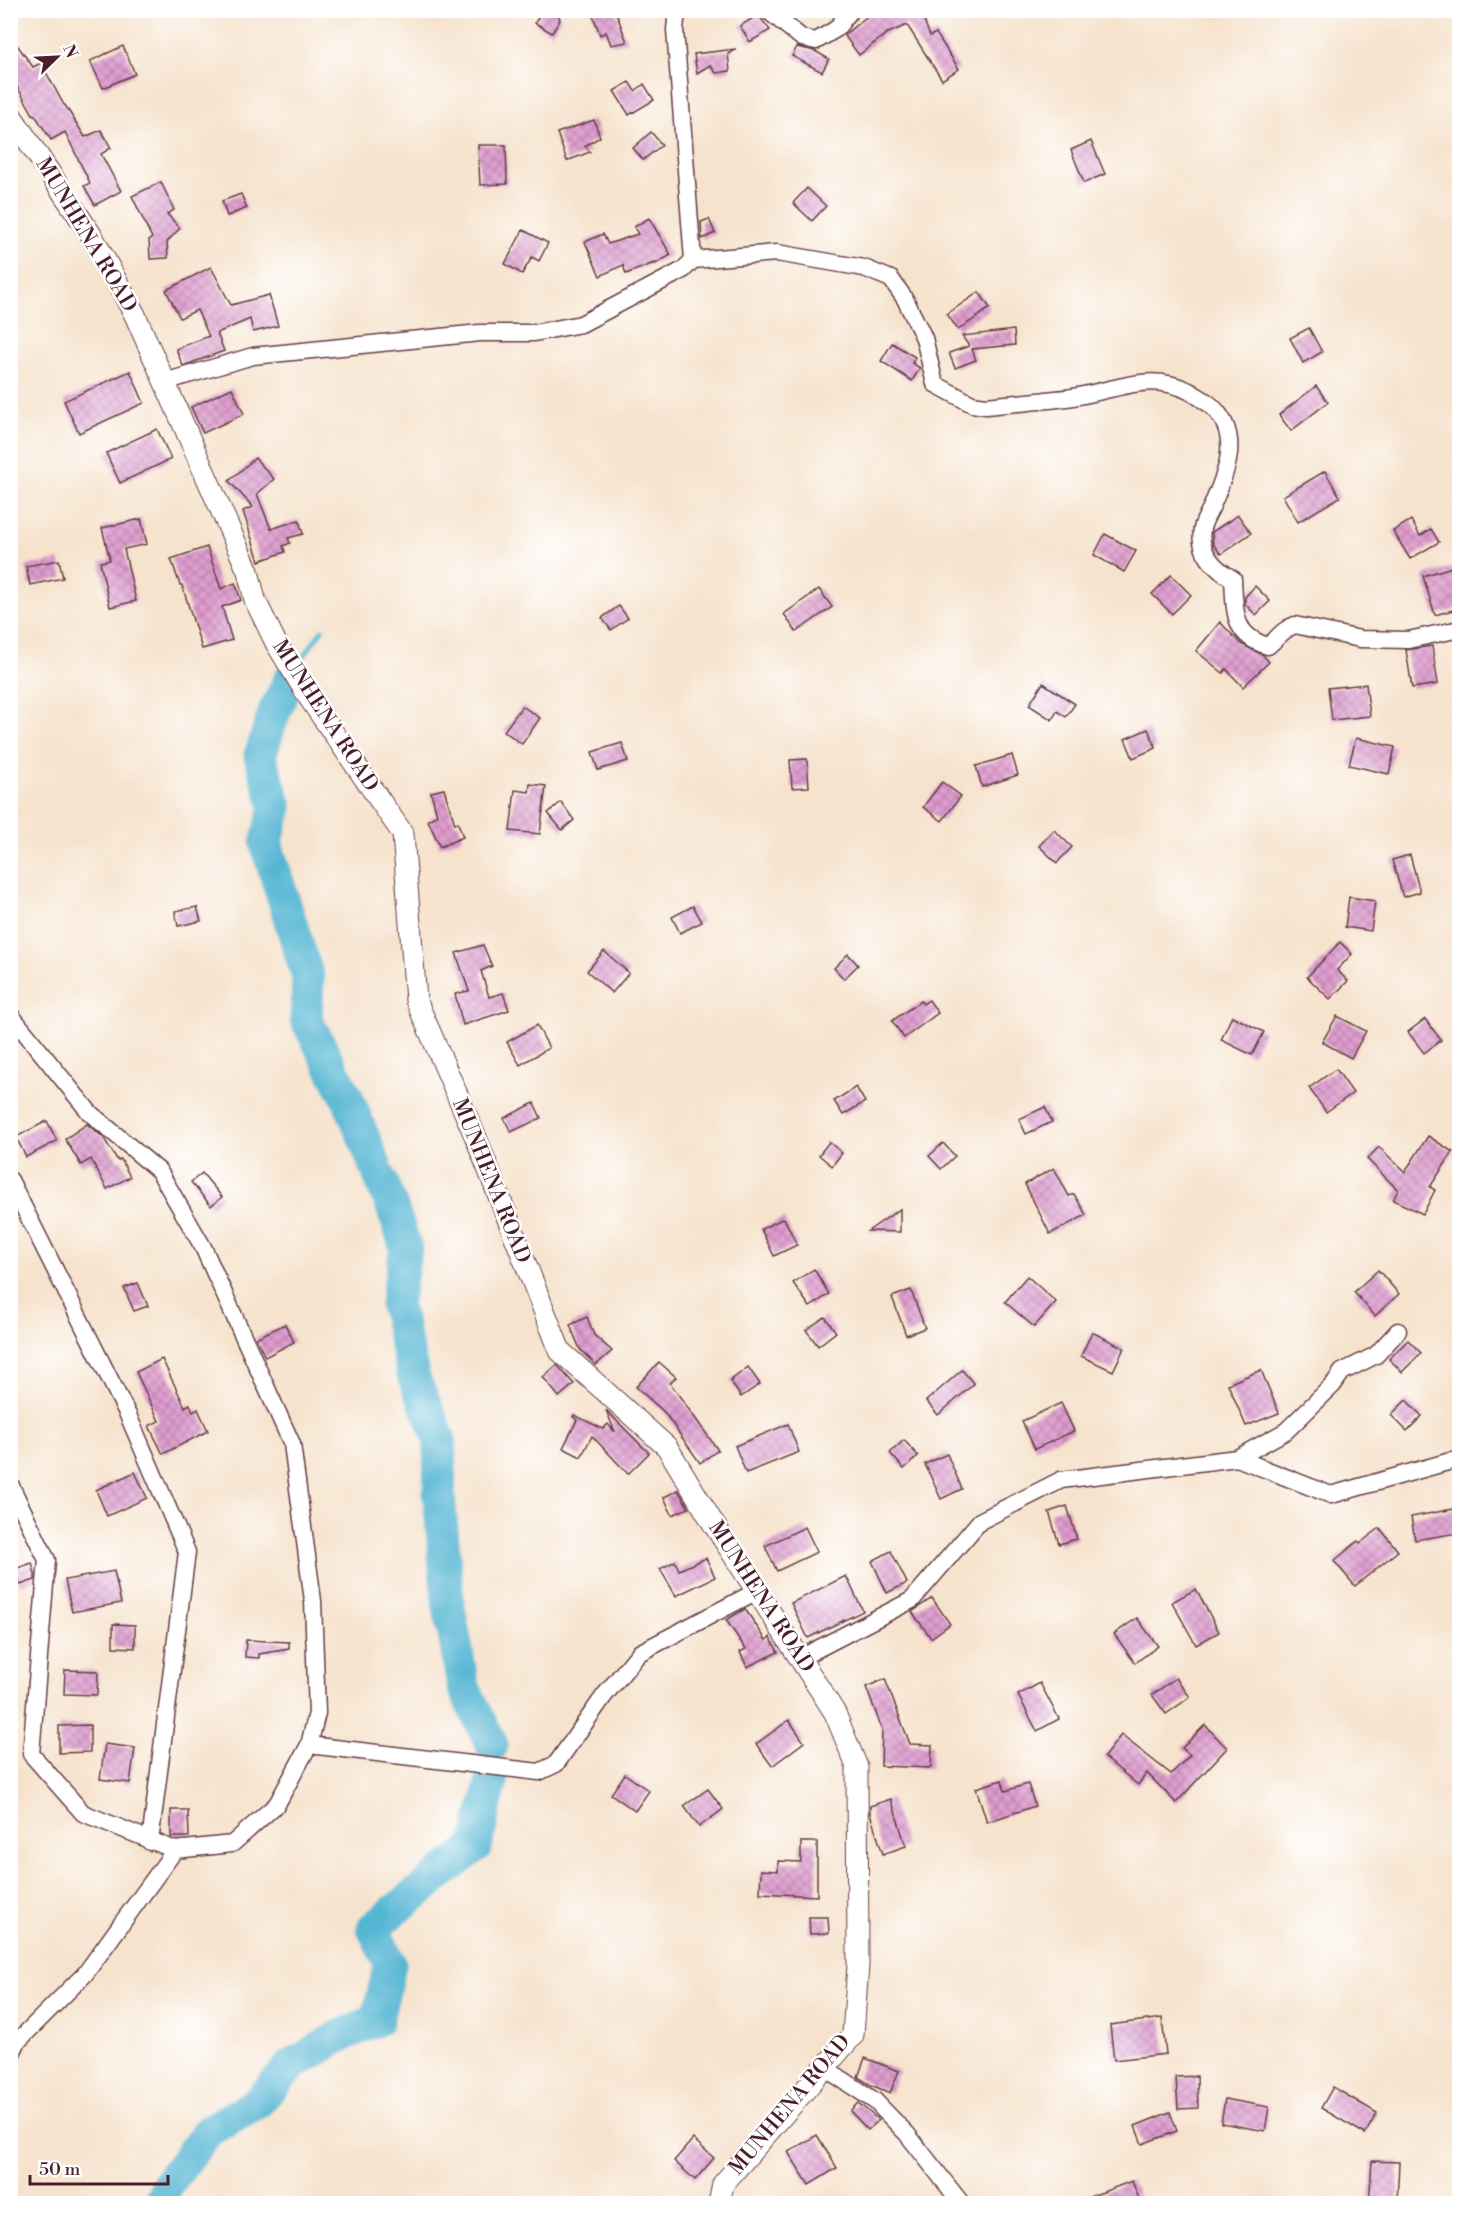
<svg xmlns="http://www.w3.org/2000/svg" width="1470" height="2214" font-family="'Libre Bodoni',serif">
  <style>
    .lines { fill: none; stroke-linecap: round; stroke-linejoin: round }
    .stream { stroke: #55b6d3; stroke-width: 5 }
    .river { stroke: #55b6d3; stroke-width: 33 }
    .building { fill: url(#building-cross-hatch) }
    .minor-casing { stroke: #643c43; stroke-width: 19 }
    .tertiary-casing { stroke: #643c43; stroke-width: 23 }
    .minor { stroke: #fff; stroke-width: 16 }
    .tertiary { stroke: #fff; stroke-width: 21 }
    .labels { text-anchor: middle; dominant-baseline: central; stroke-width: 5; stroke-linejoin: round; paint-order: stroke }
    .street-label { font-size: 21px; fill: #4a1f2b; stroke: #fff }
  </style>
  <defs>
    <pattern id="building-cross-hatch" width="8" height="8" patternUnits="userSpaceOnUse" patternTransform="scale(1.5)"><rect width="8" height="8" fill="#df9ed0"/><path d="M0 0l8 8M0 8l8-8" fill="none" stroke="#b780a9"/></pattern>
  </defs>
  <rect width="100%" height="100%" fill="#fff"/>
  <filter id="ink" filterUnits="userSpaceOnUse"><feTurbulence type="fractalNoise" baseFrequency=".0167" numOctaves="2"/><feDisplacementMap in="SourceGraphic" scale="12" xChannelSelector="R" yChannelSelector="G"/><feConvolveMatrix kernelMatrix="1 2 1 2 8 2 1 2 1" color-interpolation-filters="sRGB"/></filter>
  <filter id="wash" filterUnits="userSpaceOnUse"><feTurbulence type="fractalNoise" baseFrequency=".008" numOctaves="4" result="noise"/><feDisplacementMap in="SourceGraphic" scale="24" xChannelSelector="R" yChannelSelector="G"/><feGaussianBlur stdDeviation="1.35" result="paint"/><feColorMatrix in="noise" values="0 0 0 0 0 0 0 0 0 0 0 0 0 0 0 0 0 1.4 0 .05"/><feComposite in="paint" operator="in"/></filter>
  <g filter="url(#wash)">
    <rect width="100%" height="100%" fill="#f6e3cd"/>
    <g class="lines">
      <path class="stream" d="M298,665l24,-35"/>
      <g class="river">
        <path d="M290,679l-15,31 -15,46 16,51 -10,37 42,133 -2,42 42,80 44,108 14,41 -10,56 18,74 26,62 -1,55 9,106 15,85 29,59"/>
        <path d="M159,2204l8,-19 41,-54 49,-28 34,-37 51,-31 35,-15 13,-56 -17,-36 103,-82 16,-66"/>
      </g>
    </g>
    <g id="blocks">
      <g class="building">
        <path d="M542,10h15l3,10 -8,13 -17,-10z"/>
        <path d="M591,10h24l12,32 -16,3 -5,-13 -6,3z"/>
        <path d="M875,10h65l-17,8 7,18 6,-3 23,36 -17,11 -35,-55 -21,9 -27,21 -15,-20z"/>
        <path d="M758,15l12,15 -20,12 -10,-16z"/>
        <path d="M10,35l23,32 8,-4 23,42h1l20,32 16,-7 10,18 -10,6 20,37 -26,14 -11,-19 6,-3 -25,-51 -14,8 -16,-25 -1,1 -24,-42z"/>
        <path d="M123,46l12,28 -32,14 -13,-27z"/>
        <path d="M797,47l18,4 14,8 -7,13 -30,-16z"/>
        <path d="M736,49l-8,5 2,17 -14,2 -6,-8 -13,8 -3,-19z"/>
        <path d="M629,82l6,9 9,-7 10,16 -25,15 -15,-24z"/>
        <path d="M594,120l6,17 -15,9 5,6 -23,9 -10,-28z"/>
        <path d="M651,132l11,13 -19,15 -10,-12z"/>
        <path d="M1091,141l14,33 -21,9 -13,-33z"/>
        <path d="M478,145h28l1,39 -27,1z"/>
        <path d="M161,182l13,28 -7,4 13,14 -13,14 1,16 -18,1 -1,-19 3,-2 -20,-42z"/>
        <path d="M807,188l19,18 -14,15 -19,-18z"/>
        <path d="M241,194l6,14 -20,8 -5,-15z"/>
        <path d="M649,218l22,37 -16,9 -1,-1 -28,11 -3,-9 -23,11 -15,-34 18,-8 5,10 30,-10 -4,-7z"/>
        <path d="M709,219l6,14 -13,6 -1,-17z"/>
        <path d="M523,230l25,13 -9,18 -7,-4 -10,17 -17,-10z"/>
        <path d="M211,267l20,38 38,-10 9,31 -25,6 -3,-13 -33,14 7,18 -41,15 -7,-17 33,-13 -12,-26 -17,8 -14,-28z"/>
        <path d="M979,292l11,16 -32,22 -11,-16z"/>
        <path d="M1309,328l13,24 -19,11 -13,-25z"/>
        <path d="M1014,330l1,15 -43,4 4,11 -21,8 -6,-15 20,-7 -7,-10z"/>
        <path d="M892,343l23,14 -3,6 8,5 -8,13 -31,-20z"/>
        <path d="M130,371l14,32 -65,30 -15,-32z"/>
        <path d="M1316,386l12,16 -37,29 -12,-16z"/>
        <path d="M232,388l12,26 -41,19 -12,-26z"/>
        <path d="M157,429l14,30 -51,24 -14,-30z"/>
        <path d="M255,458l19,21 -17,15 14,35 28,-9 4,14 -15,4 2,5 -7,3 2,6 -26,9 -16,-50 10,-4 -24,-26z"/>
        <path d="M1325,471l15,26 -42,25 -15,-26z"/>
        <path d="M1238,515l13,18 -30,21 -8,-10 -1,-12z"/>
        <path d="M141,519l6,25 -23,5 12,52 -26,6 -10,-45 10,-2 -8,-32z"/>
        <path d="M1411,520l9,16 11,-7 8,13 -29,17 -17,-28z"/>
        <path d="M1105,534l31,17 -12,21 -30,-17z"/>
        <path d="M207,547l14,42 14,-6 6,17 -19,7 10,33 -30,9 -20,-64h-2l-9,-26z"/>
        <path d="M59,560l4,18 -33,7 -4,-19z"/>
        <path d="M1452,567l8,22v19l-25,7 -12,-39z"/>
        <path d="M1171,575l20,20 -19,19 -20,-20z"/>
        <path d="M1255,586l15,15 -14,14 -11,-11v-7z"/>
        <path d="M819,589l13,18 -36,25 -12,-18z"/>
        <path d="M619,606l9,12 -17,12 -9,-12z"/>
        <path d="M1220,622l21,22 22,11 6,7 -26,25 -17,-18 -3,4 -27,-22z"/>
        <path d="M1432,646l6,38 -26,4 -6,-38z"/>
        <path d="M1043,683l32,21 -9,13 -9,-6 -5,9 -23,-15z"/>
        <path d="M1366,684l4,32 -38,4 -4,-32z"/>
        <path d="M522,706l18,12 -18,26 -18,-13z"/>
        <path d="M1148,729l8,19 -23,10 -8,-19z"/>
        <path d="M1356,738l39,9 -6,27 -40,-9z"/>
        <path d="M622,743l6,18 -30,9 -6,-18z"/>
        <path d="M1012,755l6,20 -36,12 -6,-21z"/>
        <path d="M807,759l2,28 -17,1 -2,-28z"/>
        <path d="M942,782l19,14 -19,25 -19,-14z"/>
        <path d="M530,784l16,2 -6,48 -30,-3 5,-41 14,2z"/>
        <path d="M444,789l11,35 3,-1 5,14 -23,10 -12,-27 9,-5 -6,-23z"/>
        <path d="M561,802l13,18 -12,10 -14,-17z"/>
        <path d="M1054,830l18,17 -15,16 -18,-17z"/>
        <path d="M1410,855l10,37 -17,5 -11,-37z"/>
        <path d="M1349,897l26,4 -4,30 -26,-4z"/>
        <path d="M693,906l9,16 -22,11 -8,-16z"/>
        <path d="M197,907l4,14 -23,5 -3,-15z"/>
        <path d="M1340,942l12,12 -15,16 11,11 -18,18 -23,-22z"/>
        <path d="M483,945l9,21 -11,5 8,26 14,-4 6,17 -46,15 -8,-31 14,-3 -13,-38z"/>
        <path d="M604,951l25,22 -17,20 -25,-22z"/>
        <path d="M848,954l10,11 -14,14 -10,-11z"/>
        <path d="M929,1000l9,13 -34,25 -12,-17 29,-20 2,3z"/>
        <path d="M1232,1016l32,16 -12,23 -31,-15z"/>
        <path d="M1337,1016l29,15 -15,27 -29,-16z"/>
        <path d="M1425,1019l16,21 -17,13 -16,-21z"/>
        <path d="M537,1025l12,23 -29,17 -13,-23z"/>
        <path d="M1336,1069l17,24 -27,19 -17,-24z"/>
        <path d="M856,1087l9,15 -22,13 -9,-14z"/>
        <path d="M534,1103l7,15 -30,14 -7,-14z"/>
        <path d="M1045,1107l7,15 -26,12 -7,-15z"/>
        <path d="M47,1121l10,20 -31,16 -10,-20z"/>
        <path d="M87,1124l16,13 15,24 3,-2 9,18 -23,12 -16,-30 -10,6 -16,-26z"/>
        <path d="M1428,1136l25,16 -23,35 5,3 -12,24 -30,-14 5,-10 -31,-31 12,-12 26,25z"/>
        <path d="M829,1142l13,11 -10,13 -13,-11z"/>
        <path d="M943,1143l12,13 -14,13 -12,-13z"/>
        <path d="M1054,1168l15,28 5,-2 12,21 -36,19 -25,-50z"/>
        <path d="M202,1173l20,24 -11,9 -20,-24z"/>
        <path d="M900,1209v23l-32,-1z"/>
        <path d="M784,1218l13,27 -23,11 -13,-27z"/>
        <path d="M814,1269l15,25 -19,13 -17,-24z"/>
        <path d="M1378,1270l21,24 -24,22 -21,-24z"/>
        <path d="M1027,1276l29,26 -22,25 -29,-25z"/>
        <path d="M138,1283l10,23 -14,5 -10,-23z"/>
        <path d="M911,1290l14,38 -19,7 -14,-38z"/>
        <path d="M587,1317l7,18 18,16 -16,14 -16,-16 -10,-24z"/>
        <path d="M825,1317l11,15 -18,14 -12,-16z"/>
        <path d="M285,1324l9,18 -29,15 -9,-19z"/>
        <path d="M1092,1332l32,16 -11,23 -32,-15z"/>
        <path d="M1408,1340l13,13 -19,19 -13,-13z"/>
        <path d="M162,1359l23,48 5,-3 3,8 5,-3 10,22 -45,23 -14,-28 10,-5 -23,-49z"/>
        <path d="M659,1362l17,15 -6,6 48,67 -18,13 -36,-51 -28,-25z"/>
        <path d="M557,1365l17,19 -15,13 -16,-20z"/>
        <path d="M748,1367l12,17 -19,13 -11,-16z"/>
        <path d="M962,1370l12,14 -36,31 -12,-14z"/>
        <path d="M1261,1370l18,43 -33,13 -18,-42z"/>
        <path d="M1406,1400l16,16 -15,15 -16,-16z"/>
        <path d="M1061,1403l13,28 -39,18 -13,-28z"/>
        <path d="M606,1410l43,43 -21,21 -36,-38 -11,21 -18,-9 14,-28 -4,-3 1,-2 29,14 5,-5 7,8z"/>
        <path d="M788,1424l11,28 -53,21 -11,-27z"/>
        <path d="M904,1440l14,16 -14,13 -14,-16z"/>
        <path d="M947,1454l15,35 -21,10 -16,-35z"/>
        <path d="M135,1472l12,26 -40,18 -11,-26z"/>
        <path d="M678,1490l11,18 -17,7 -8,-18z"/>
        <path d="M1067,1506l10,33 -18,5 -10,-32z"/>
        <path d="M1454,1509l4,24 -43,7 -4,-23z"/>
        <path d="M805,1527l12,25 -40,19 -12,-25z"/>
        <path d="M1380,1528l18,23 -43,35 -21,-25 24,-20 2,2z"/>
        <path d="M891,1551l16,32 -20,10 -15,-32z"/>
        <path d="M706,1558l9,19 -39,19 -16,-27 15,-8 4,9z"/>
        <path d="M32,1563l3,11v6l-15,5 -5,-16z"/>
        <path d="M114,1571l7,32 -49,9 -7,-32z"/>
        <path d="M846,1576l17,35 -55,27 -17,-35z"/>
        <path d="M1196,1589l23,43 -23,13 -24,-43z"/>
        <path d="M932,1598l18,26 -19,14 -19,-26z"/>
        <path d="M745,1609l21,31 4,-3 8,15 -31,15 -7,-15 6,-3 -20,-29z"/>
        <path d="M1137,1618l21,28 -23,17 -21,-29z"/>
        <path d="M113,1624l22,1v23l-22,-1z"/>
        <path d="M246,1640l43,2v7l-30,5v4l-14,-1z"/>
        <path d="M65,1670l33,1 -1,24 -33,-1z"/>
        <path d="M1176,1678l14,19 -24,17 -14,-19z"/>
        <path d="M885,1679l25,65 22,1 -1,23 -50,-2 1,-37 -16,-42z"/>
        <path d="M1040,1683l19,36 -22,12 -19,-36z"/>
        <path d="M789,1720l15,22 -32,24 -16,-22z"/>
        <path d="M90,1725v27l-31,1v-27z"/>
        <path d="M1205,1725l22,23 -51,55 -29,-30 -9,12 -34,-28 17,-22 50,39 19,-19 -8,-7z"/>
        <path d="M105,1744l30,4 -5,35 -30,-4z"/>
        <path d="M625,1774l24,17 -14,20 -24,-17z"/>
        <path d="M1002,1780l3,11 23,-7 7,22 -48,16 -11,-34z"/>
        <path d="M708,1789l15,20 -24,18 -15,-21z"/>
        <path d="M891,1799l15,47 -23,8 -13,-40v-8z"/>
        <path d="M171,1810h17l1,27h-18z"/>
        <path d="M801,1842h16v54l-57,-3 1,-23 17,1v-10l23,1z"/>
        <path d="M809,1917h19l1,16 -19,1z"/>
        <path d="M1162,2018l4,36 -52,6 -4,-35z"/>
        <path d="M865,2058l34,13 -9,22 -21,-9 -11,-7z"/>
        <path d="M1197,2076l1,32 -20,1 -2,-32z"/>
        <path d="M1333,2087l44,26 -12,21 -44,-26z"/>
        <path d="M1225,2099l44,8 -4,24 -44,-8z"/>
        <path d="M858,2103l21,17 -11,10 -18,-19z"/>
        <path d="M1170,2112l7,19 -35,13 -7,-18z"/>
        <path d="M817,2135l20,33 -28,17 -21,-33z"/>
        <path d="M693,2139l21,19 -19,22 -21,-19z"/>
        <path d="M1372,2161l27,1 -2,42h-28z"/>
        <path d="M1132,2181l9,23h-65v-2z"/>
      </g>
    </g>
  </g>
  <g filter="url(#ink)">
    <use href="#blocks" fill-opacity="0" stroke="#643c43" stroke-width="1.5"/>
    <g class="lines">
      <defs>
        <g id="minor">
          <path d="M767,10l35,28 14,3 20,-12 15,-19"/>
          <path d="M693,260l84,-7 87,15 27,11 14,20 19,39 11,46 37,20 14,2c29,-3 58,-5 87,-9 41,-6 76,-26 116,-6 10,6 22,12 29,22 23,29 6,65 -7,95 -3,6 -8,14 -9,21 -4,23 13,40 31,50 2,31 -1,57 35,67 10,-8 15,-17 27,-21l65,14 48,1 52,-11"/>
          <path d="M164,382l89,-26 227,-23h54l47,-9 102,-54 10,-10 -18,-230 2,-20"/>
          <path d="M10,1014l80,99 69,58 44,76 89,197 21,157 4,112 -8,32"/>
          <path d="M10,1180l118,235 59,137 -37,290"/>
          <path d="M1237,1458l49,-27 47,-46 9,-13 34,-17 22,-24"/>
          <path d="M10,1484l37,76 -16,194 52,59 92,37 57,-6 45,-40 32,-59 230,27 17,-8 48,-68 35,-43 118,-62"/>
          <path d="M800,1658l112,-58 68,-79 81,-41 176,-22 94,37 120,-34 9,1"/>
          <path d="M10,2057l8,-16 67,-67 90,-124"/>
          <path d="M825,2068l50,33 32,33 55,70"/>
        </g>
        <path id="tertiary" d="M10,114l82,122 43,79 113,256 7,29 21,43 34,56 93,135 13,166 60,138 84,213 107,96 46,76 122,190 22,54 1,198 -5,70 -130,149 -4,20"/>
      </defs>
      <use href="#minor" class="minor-casing"/>
      <use href="#tertiary" class="tertiary-casing"/>
      <use href="#minor" class="minor"/>
      <use href="#tertiary" class="tertiary"/>
    </g>
  </g>
  <g class="labels">
    <g class="street-label">
      <text transform="translate(86 235) rotate(59)">MUNHENA ROAD</text>
      <text transform="translate(325 716) rotate(57)">MUNHENA ROAD</text>
      <text transform="translate(491 1181) rotate(68)">MUNHENA ROAD</text>
      <text transform="translate(761 1597) rotate(57)">MUNHENA ROAD</text>
      <text transform="translate(790 2105) rotate(-50)">MUNHENA ROAD</text>
    </g>
  </g>
  <rect width="1470" height="2214" fill="none" stroke="#fff" stroke-width="36"/>
  <g transform="translate(57 57) rotate(66)" stroke="#ffffff" stroke-width="4.5" paint-order="stroke">
  <path d="M0-4.5L10 22L0 15L-10 22Z" fill="#4a1f2b"/>
  <text y="-9" font-size="16" font-weight="bold" text-anchor="middle" fill="#4a1f2b">N</text>
  </g>
  <path d="M30 2175v9h138v-9" fill="none" stroke="#4a1f2b" stroke-width="3"/>
  <text x="39" y="2175" font-size="18" fill="#4a1f2b" stroke="#ffffff" stroke-width="4.5" paint-order="stroke">50 m</text>
</svg>
